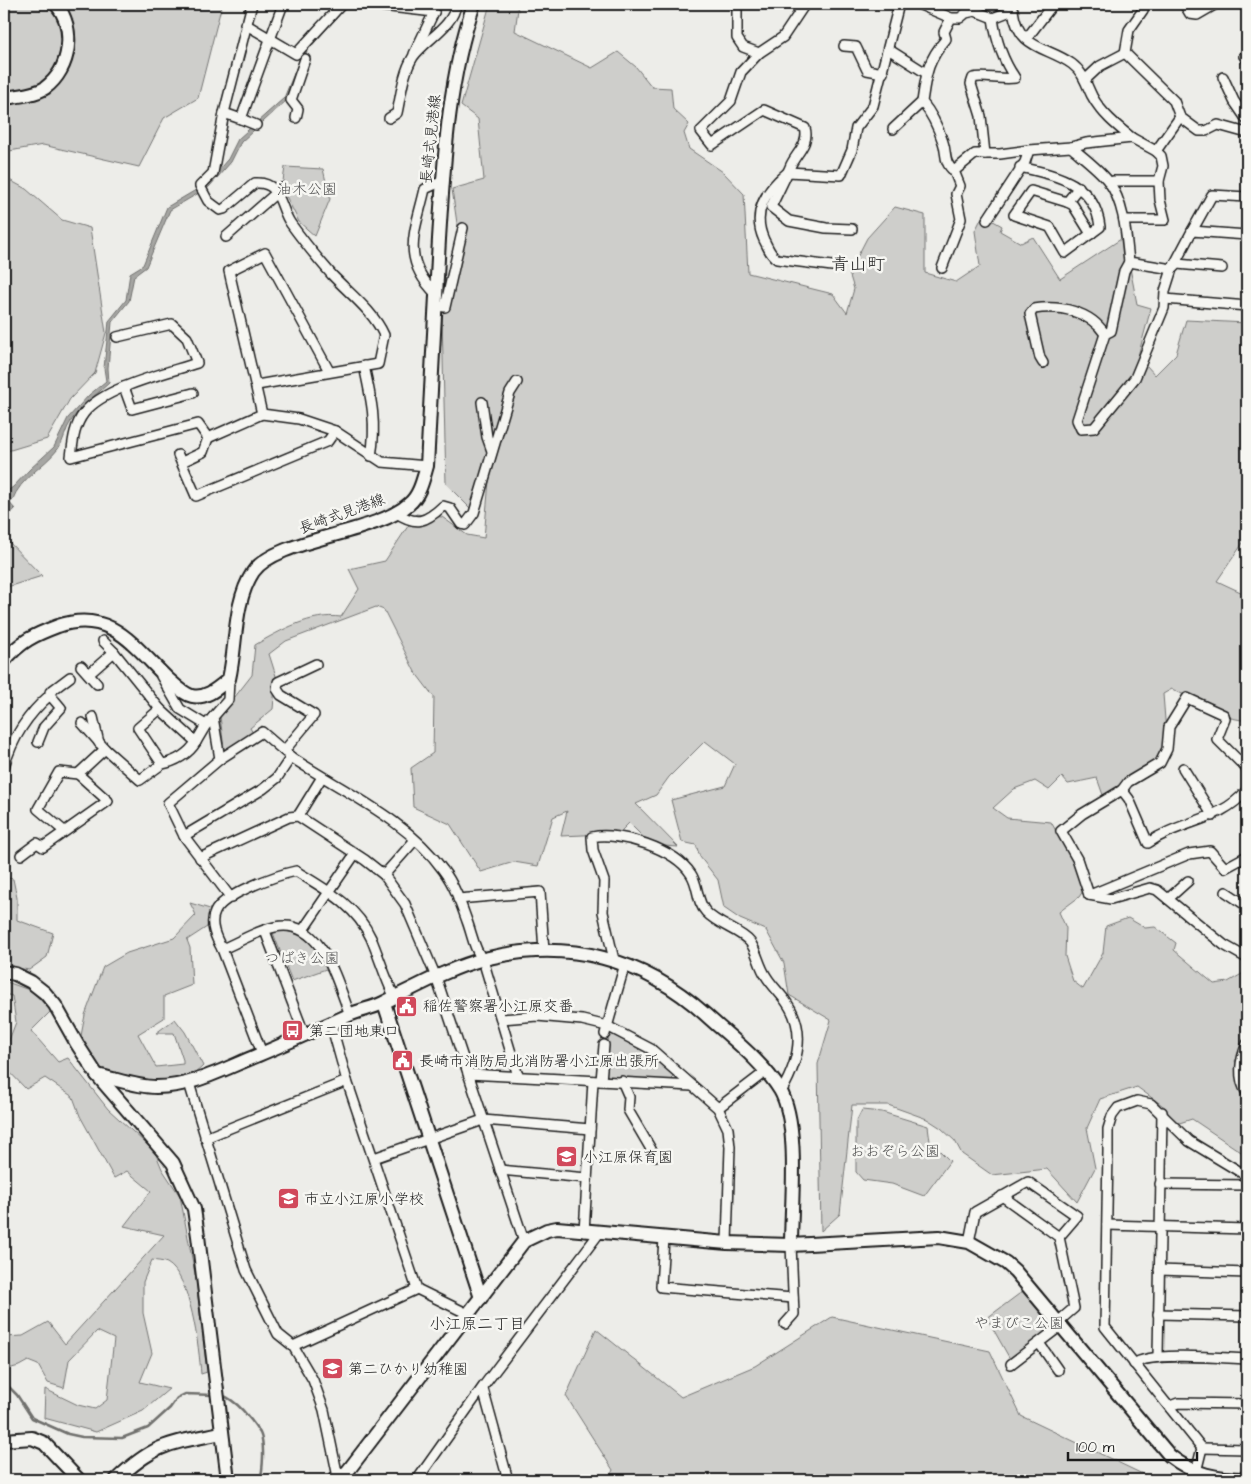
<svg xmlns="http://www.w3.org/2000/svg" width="1251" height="1484" font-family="'Architects Daughter','Klee One',sans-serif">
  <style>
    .green { fill: #cececb; stroke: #757574 }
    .water { fill: #a6a6a3; stroke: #6f6f6d }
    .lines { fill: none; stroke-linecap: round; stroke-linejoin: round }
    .stream { stroke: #6f6f6d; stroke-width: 2.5 }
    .street-casing { stroke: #1c1c1c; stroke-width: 12 }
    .secondary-casing { stroke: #1c1c1c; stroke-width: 16 }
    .street { stroke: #f6f6f2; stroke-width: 9 }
    .secondary { stroke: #f6f6f2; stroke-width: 12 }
    .labels { text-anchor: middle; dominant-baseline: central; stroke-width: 5; stroke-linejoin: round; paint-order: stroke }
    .street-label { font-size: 15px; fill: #1c1c1c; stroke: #f6f6f2 }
    .park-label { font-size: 15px; fill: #515151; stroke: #f6f6f2 }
    .poi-label { font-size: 15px; fill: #1c1c1c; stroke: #f6f6f2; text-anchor: start }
    .neighbourhood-label { font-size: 16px; fill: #1c1c1c; stroke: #f6f6f2 }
    .quarter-label { font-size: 18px; fill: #1c1c1c; stroke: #f6f6f2 }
  </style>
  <rect width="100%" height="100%" fill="#edede9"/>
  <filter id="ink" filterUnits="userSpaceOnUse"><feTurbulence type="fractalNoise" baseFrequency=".02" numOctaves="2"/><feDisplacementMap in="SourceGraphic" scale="10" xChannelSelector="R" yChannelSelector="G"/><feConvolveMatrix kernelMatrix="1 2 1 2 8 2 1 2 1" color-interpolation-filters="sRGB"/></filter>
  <g filter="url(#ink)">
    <g class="green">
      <path d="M4,4h218l-24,94 -34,20 -25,49 -96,-22 -39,7z"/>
      <path d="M490,4h22l6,5 -3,22 77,37 26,-16 18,15 16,20 19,1 2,21 16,15 -5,9 5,16 34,23 21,22 4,79 85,21 14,19 7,-24 -5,-16 18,-35 28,-31 30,8v58l31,9 24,-16 -5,-35 8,-16 19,11 -2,5 21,12 12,-6 27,42 64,-42 13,67 14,4 -13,48 17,19 21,-21 10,-34 61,3v217h-2l-28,41 30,14v126l-16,-3 -59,-29 -9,5 4,52 -17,23 -47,26 -6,-17 -29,6 -6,-7 -13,13 -14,-9 -21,8 -21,19 14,10 44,4 36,63 -8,12 -20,15 7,16 -1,28 8,25 10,8 20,-36 3,-27 22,-8 17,10 10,-1 21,16 -2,7 40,34 14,-2 19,-11 -4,52 4,19 -12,19 12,21v74l-55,-37 -19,6 -7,-17 -29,-21 -37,12 -13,29 8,40 -18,34 -30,-33 -55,6 -30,-21 -7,-13 -14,-13 -14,-9 -39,-14h-36l-12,109 -19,17 -3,-167 13,-44 -42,-25 -5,-32 -18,-33 -26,-11 -16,-11 -6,-28 -18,-23 -4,-12 -14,-3 -11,-42 54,-14 10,-22 -30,-23 -36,36 -13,18 -20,9 42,43 -27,-2 -22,-22 -16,16 -8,-5 -44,2 6,-25 -14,6 -15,49 -24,-4 -33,10 -31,-48 -37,-17 -2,-39 22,-15 1,-56 -19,-25 -31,-62 -8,-3 -90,34 -17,13 7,22 -3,33 -23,19 8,13 -34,8 -4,-33 32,-41 3,-30c26,-15 56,-32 86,-28l18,-28 -10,-20 36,-8 31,-47 26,3 25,18 17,3 5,-57 -19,27 -24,-24 -4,-166 17,-81 -7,-48 32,-9 -6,-61 -17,-13z"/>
      <path d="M285,167l38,2 7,30 -15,37 -16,-14 -17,-34z"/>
      <path d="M4,177l22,12 36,31 28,8 16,105 -11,40 -25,26 -23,40 -43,13z"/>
      <path d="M4,537l38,39 -38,12z"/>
      <path d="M4,877l9,2 4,19v22l36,13 -6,24 -18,13 -25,-4z"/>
      <path d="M190,903l20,6 -3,18 -20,13 3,8 2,37 -28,11v22l-26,16 18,33 27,-3v-4l-9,-27h-18l19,-14 10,13 18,34c-20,20 -39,21 -65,12l-11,5 -22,-6 -25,-36 5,-26 18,-48 24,-14 47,-15 22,-23z"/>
      <path d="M277,930c26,2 40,15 49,39l-34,12 -19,-48z"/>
      <path d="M4,981l28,10 19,20 -20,20 27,31 10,-4 40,51 47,43 7,17 18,27 16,83 11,93 -6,2c-2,-26 -10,-98 -34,-111 -4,-2 -11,-2 -15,-3l-9,22v31l9,40 -12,29 29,7 -26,22 -47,21 -52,-14 1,-29 33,16 17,4 12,-9 7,-61 -17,-8 -28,29 -5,28 -16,-5 -10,-18 -10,-4 -9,5 -11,3 -4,-4v-28l19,-1 25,-14 17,22 99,-109 -40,-9 27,-35 -24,-20 -13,7 -34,-62 -7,-19 -28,-19 -19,11 -22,-23v-13l12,-31 -4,-26 -8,-2z"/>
      <path d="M609,1032l39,20 27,24 -5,5 -65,-5z"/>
      <path d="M862,1110l20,2 46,14 2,15 20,20 -26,35 -32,-12 -29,-4 -7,-8v-50z"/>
      <path d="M1023,1291l30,36 -43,32 -23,-41z"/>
      <path d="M832,1317l158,34 31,65 134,64h-547l5,-10 -47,-74 30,-67 85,68 74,-31z"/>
    </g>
    <path class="water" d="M344,4h5l-42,47 -20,49 -46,42 -10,20 -22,25 -39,23 -24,57 -12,9 -5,25 -17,21 -4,46 1,15c-13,12 -28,23 -38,38 -6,9 -7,20 -13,28 -15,19 -37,28 -46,52l-4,-3 -1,2 8,9 -11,12v-28l9,-6 17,-18 24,-22 14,-29 21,-23 17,-14 -2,-13 5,-47 17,-21 4,-27 13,-8 24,-58 39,-23 22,-25 10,-20 46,-41 20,-49z"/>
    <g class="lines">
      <g class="stream">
        <path d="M4,1382l13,13 15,23 36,16 14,3 40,1 26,-10 22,-20 7,-10 8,-4 28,1"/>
        <path d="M221,1395c15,4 31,25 39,38 5,10 3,37 0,47"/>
      </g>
      <defs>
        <g id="street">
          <path d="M252,4l-28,109 -11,60 -13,13 8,15 12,9 4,-1 31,-26c27,-2 24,25 36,41 13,18 27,35 41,51 18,19 41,36 52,60l-6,29 -121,21"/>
          <path d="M364,4l70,8"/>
          <path d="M737,4v34l6,9 16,6 24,-16 22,-33"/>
          <path d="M918,4l33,14h9l6,-5 9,-2 18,7 20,-8c5,40 34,36 59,54 11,8 14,20 20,32 9,17 25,30 40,42"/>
          <path d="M1144,4l-1,6 -14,20 -4,23 49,48 6,16 19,14h7l12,-6 29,8"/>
          <path d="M1184,4l6,10 7,1 19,-11"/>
          <path d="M951,18l-7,14 2,7c-19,22 -20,36 -24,63 10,12 16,25 21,40 4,11 0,20 11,29"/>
          <path d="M245,24l51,30 46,-50"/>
          <path d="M1027,38l26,-34"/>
          <path d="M844,46l12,1 11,23 16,3"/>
          <path d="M888,49l38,24"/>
          <path d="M759,53l-18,19 -10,29 -30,30 11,14 52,-35 41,18c5,16 -10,26 -15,39 -6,14 -13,27 -19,40l18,14 37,7 26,1"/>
          <path d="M414,54l20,-42 -2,-8"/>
          <path d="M1244,56l3,4"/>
          <path d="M1223,77l11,24 13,19"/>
          <path d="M1085,80l15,-14 25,-13"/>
          <path d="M224,113l17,6 42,-115"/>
          <path d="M296,118l2,-9 -7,-9 14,-41"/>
          <path d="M389,118l8,-5c4,-18 6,-40 16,-56 12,-17 41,-31 43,-53"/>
          <path d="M241,119l15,6"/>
          <path d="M893,129l29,-27"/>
          <path d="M1071,147c13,11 28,22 38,35 16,23 17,53 20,80l43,7 20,-38 55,4"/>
          <path d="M1156,151l24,-34"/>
          <path d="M985,154l-4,-38 -10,-32 2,-6c8,-3 29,2 42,0 -13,-19 -19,-37 -22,-60"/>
          <path d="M1020,167c35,8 75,15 80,60l-35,26 -15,-26 -36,-12 17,-24 36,11"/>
          <path d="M1109,183l4,-2h46"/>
          <path d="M1079,187l-12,15 6,3 18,29"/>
          <path d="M987,220l38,-58 4,-12"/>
          <path d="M1192,231l20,-36 35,2"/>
          <path d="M226,237l56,-49"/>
          <path d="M1129,262l-5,9 -13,60 -6,3 -28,86 4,9 13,-1 41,-50 29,-70 1,-17 7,-22 5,-5 45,4"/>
          <path d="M832,266l-55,-7c-7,-4 -9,-12 -13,-19 -13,-28 2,-50 24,-68l53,3 11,-25 4,-22 17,-22 26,-102"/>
          <path d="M942,268l19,-49 -5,-25 4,-8 -6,-15 21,-17h25l29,-4 42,-3 15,-4 46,-5 24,13 5,5 2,10 -4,15 1,19 5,20h-41"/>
          <path d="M436,294c-36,-36 -21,-61 -11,-105l18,-8"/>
          <path d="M1165,299l82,7"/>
          <path d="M435,306l10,1 18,-79"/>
          <path d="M117,337l55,-13 15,14 10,25c-30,10 -93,24 -113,50 -10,13 -11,28 -13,44l127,-33 10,14 54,-24"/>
          <path d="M1043,363l-3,-5 -10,-44 4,-5c26,-4 56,2 71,25"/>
          <path d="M364,366c7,32 13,57 7,90"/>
          <path d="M329,371l-64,-118 -36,18 33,143 37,5 36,12 47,31 45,4"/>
          <path d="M124,387l8,22 61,-16"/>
          <path d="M482,402l5,35 5,14"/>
          <path d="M178,455l18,41 132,-55 7,-10"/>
          <path d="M182,462l21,-10 5,-14"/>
          <path d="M395,512c21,14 30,11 48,-6l7,2 11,16 4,1 9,-12 36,-120 7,-11"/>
          <path d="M103,641l11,11"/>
          <path d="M81,666l16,18"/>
          <path d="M89,674l25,-22 46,57"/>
          <path d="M161,676l19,33 26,16 22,-25 1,-21"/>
          <path d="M50,695v-3l20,-15"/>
          <path d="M93,717l6,26"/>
          <path d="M213,717l7,42"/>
          <path d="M82,723l23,26"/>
          <path d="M284,751l30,-36 -33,-20 -4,-6 1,-7 38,-18"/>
          <path d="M162,764c13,-2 27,-10 34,-22"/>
          <path d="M4,767c8,-28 24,-53 46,-72l11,13 -17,19 -6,15"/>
          <path d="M1183,768l30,48"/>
          <path d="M1122,790l6,-8 32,-19 7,-14 2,-22 18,-29 37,17 1,4 -8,20 30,30"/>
          <path d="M298,816l24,-39"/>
          <path d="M64,831l-26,-22 21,-37 19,2"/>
          <path d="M184,836l-16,-33 52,-44 42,-27 29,25"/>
          <path d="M21,855l16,-12 6,4 65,-46 -30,-27 27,-25 35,31 22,-16 -24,-36 22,-19 36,33 10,-17"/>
          <path d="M200,858l89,-41 9,-1 67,44 19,15 21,29 31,73 88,264"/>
          <path d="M384,875l31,-35"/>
          <path d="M1226,892l21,14"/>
          <path d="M1089,895l-12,-36 -16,-28 21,-17 40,-24 7,9 19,44c33,-23 72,-21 99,-53"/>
          <path d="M1089,895l22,4 39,-11 7,2 67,55 23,13"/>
          <path d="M1090,895l99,-41 21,-3 15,17 22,-12"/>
          <path d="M231,898l-47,-62 79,-47 14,-11 14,-21c51,34 116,62 152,113 11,14 18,34 24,51 5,13 7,29 16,39l35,116"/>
          <path d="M458,899l82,-7 4,59"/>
          <path d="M1168,899l20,-18"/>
          <path d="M303,930l52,-76"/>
          <path d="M265,931l40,105"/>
          <path d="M222,949c17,-7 36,-19 53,-22 47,-10 62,55 75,88"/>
          <path d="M614,960l-11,-48 1,-31 -11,-31 -1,-13c28,-6 83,12 99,37 8,12 5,27 15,38 12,13 34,18 44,30 7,9 9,24 16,34 6,10 15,18 21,27 20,29 10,62 -6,89"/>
          <path d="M502,1019l35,-3 45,4 25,6 44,23 67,59 10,21 2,18 -3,96"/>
          <path d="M331,1024l16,57 70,208 51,25"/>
          <path d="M605,1034l20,-70"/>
          <path d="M1247,1044c-7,15 -10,35 0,49"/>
          <path d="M262,1053l-40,-104c-6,-11 -13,-25 -7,-37 8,-18 62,-37 81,-41 29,18 60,34 75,67 8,19 14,39 23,58"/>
          <path d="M468,1074l224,12"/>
          <path d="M601,1081l3,-36"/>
          <path d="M622,1081l7,16 -1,13 27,46"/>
          <path d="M189,1083l57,187 32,64 15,12 20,34 11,30 14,67"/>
          <path d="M718,1108l47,-36"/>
          <path d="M205,1138l142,-57"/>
          <path d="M374,1158l109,-38 107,9"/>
          <path d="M500,1170l87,8"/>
          <path d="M1160,1184l87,1"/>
          <path d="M1002,1196l57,41 15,71 -15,13"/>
          <path d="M1107,1225l140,4"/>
          <path d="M584,1232l9,-151"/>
          <path d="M664,1238l-3,49 132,11"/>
          <path d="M969,1242l6,-30 53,-30 49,34 -18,21"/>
          <path d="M1159,1270l88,3"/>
          <path d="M1158,1314l89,2"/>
          <path d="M785,1324l9,-10 -3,-69"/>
          <path d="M1039,1343l19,27"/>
          <path d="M293,1346l124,-57"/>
          <path d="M1158,1357l4,-245"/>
          <path d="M1011,1364l51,-39"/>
          <path d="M1134,1364c16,-13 90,-6 113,-5"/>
          <path d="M483,1389l25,91"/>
          <path d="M1170,1406l8,-3 69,1"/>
          <path d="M1202,1448l45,1"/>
          <path d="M1196,1472l6,-24 -97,-121 3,-176v-22l4,-13 6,-8 19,-7 14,3 38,37 58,35"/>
          <path d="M417,1480l68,-96 115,-152"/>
        </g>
        <g id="secondary">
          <path d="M4,98c13,-2 30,-3 41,-10 26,-19 31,-60 11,-84"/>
          <path d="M4,661c17,-20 30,-26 54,-35 52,-18 76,20 109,52 7,6 16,16 25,18 15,3 27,-9 37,-17 8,-35 4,-76 24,-107 23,-34 122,-37 156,-68 11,-9 14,-25 18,-38 4,-75 8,-151 12,-227 5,-78 9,-160 35,-235"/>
          <path d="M4,972l11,2 16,8 14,11 10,12 22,39 20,31 76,88 21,46 4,27 30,244"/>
          <path d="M384,1003l97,295"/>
          <path d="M97,1075c19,4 40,12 59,12 35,0 68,-18 100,-31 31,-13 62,-27 93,-41 11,-5 24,-7 34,-12 33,-16 66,-35 101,-44 83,-21 159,-1 222,56 25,23 56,46 74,75 20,34 11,115 11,155"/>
          <path d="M4,1440l28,-2 12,5 35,37"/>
          <path d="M116,1480c39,-37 55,-37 106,-47"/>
          <path d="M333,1480l14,-8 177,-231 23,-11 10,-2 170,15 64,2 148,-8 30,5 37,21 9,8 155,185c24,19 47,23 77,23"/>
        </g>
      </defs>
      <use href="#street" class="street-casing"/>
      <use href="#secondary" class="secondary-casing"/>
      <use href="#street" class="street"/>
      <use href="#secondary" class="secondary"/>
    </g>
  </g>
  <defs>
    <symbol id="civic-square" viewBox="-11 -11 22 22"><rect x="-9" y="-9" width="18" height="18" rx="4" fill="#d1495b" stroke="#f6f6f2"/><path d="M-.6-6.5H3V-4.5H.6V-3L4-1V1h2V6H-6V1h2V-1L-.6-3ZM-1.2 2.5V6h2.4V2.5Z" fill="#fff"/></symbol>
    <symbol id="bus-square" viewBox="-11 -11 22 22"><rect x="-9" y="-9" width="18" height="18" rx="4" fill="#d1495b" stroke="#f6f6f2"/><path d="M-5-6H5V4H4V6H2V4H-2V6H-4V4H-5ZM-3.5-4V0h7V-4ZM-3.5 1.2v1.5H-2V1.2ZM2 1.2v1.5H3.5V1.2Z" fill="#fff"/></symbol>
    <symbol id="school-square" viewBox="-11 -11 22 22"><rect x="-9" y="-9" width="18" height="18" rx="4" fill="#d1495b" stroke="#f6f6f2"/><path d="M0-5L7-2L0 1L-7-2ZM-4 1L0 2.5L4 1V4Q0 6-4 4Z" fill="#fff"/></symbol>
  </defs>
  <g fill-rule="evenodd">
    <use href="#civic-square" x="394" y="994" width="25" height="25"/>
    <use href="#bus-square" x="280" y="1018" width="25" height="25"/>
    <use href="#civic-square" x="390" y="1048" width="25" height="25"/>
    <use href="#school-square" x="554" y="1144" width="25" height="25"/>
    <use href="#school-square" x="276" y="1186" width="25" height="25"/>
    <use href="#school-square" x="320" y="1356" width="25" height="25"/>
  </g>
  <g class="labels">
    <g class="street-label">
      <text transform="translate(431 139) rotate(-84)">長崎式見港線</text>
      <text transform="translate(342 514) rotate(-20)">長崎式見港線</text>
    </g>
    <g class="park-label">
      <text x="307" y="189">油木公園</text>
      <text x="302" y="958">つばき公園</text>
      <text x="895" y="1151">おおぞら公園</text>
      <text x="1019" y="1323">やまびこ公園</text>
    </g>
    <g class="poi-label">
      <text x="423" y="1006">稲佐警察署小江原交番</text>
      <text x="309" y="1031">第二団地東口</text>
      <text x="419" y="1061">長崎市消防局北消防署小江原出張所</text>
      <text x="583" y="1157">小江原保育園</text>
      <text x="304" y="1199">市立小江原小学校</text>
      <text x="348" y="1369">第二ひかり幼稚園</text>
    </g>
    <g class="neighbourhood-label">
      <text x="477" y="1324">小江原二丁目</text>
    </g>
    <g class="quarter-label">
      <text x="858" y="264">青山町</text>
    </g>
  </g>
  <rect width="1251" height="1484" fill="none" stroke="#f6f6f2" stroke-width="20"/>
  <rect x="10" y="10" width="1231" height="1464" fill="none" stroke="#1c1c1c" stroke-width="2" filter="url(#ink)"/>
  <path d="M1068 1452v8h129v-8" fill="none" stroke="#1c1c1c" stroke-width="2.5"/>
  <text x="1076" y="1452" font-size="15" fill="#1c1c1c" stroke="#f6f6f2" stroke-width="4" paint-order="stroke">100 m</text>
</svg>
